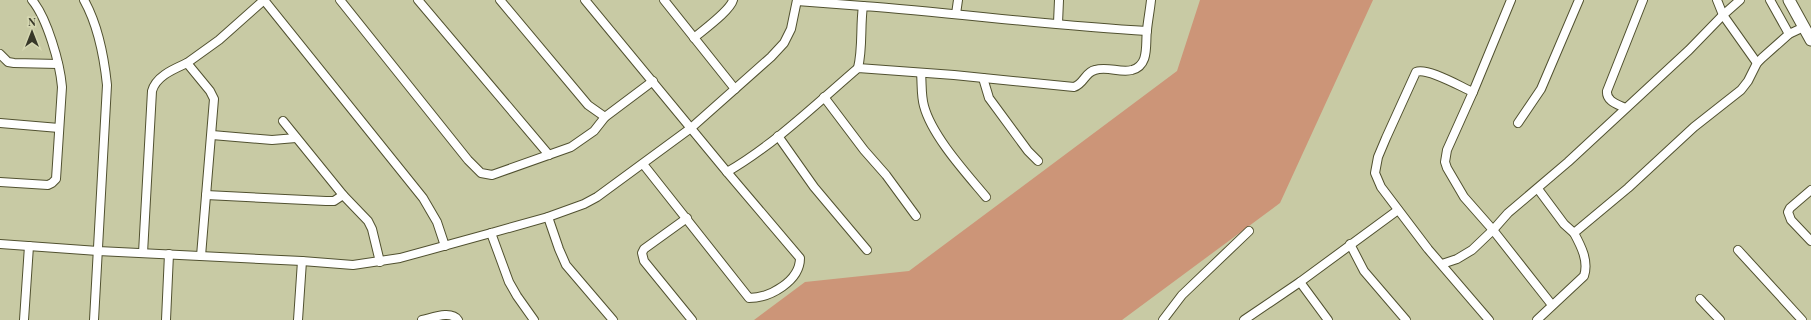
<svg xmlns="http://www.w3.org/2000/svg" width="1811" height="320" font-family="'Playfair Display',serif">
  <style>
    .green { fill: #cc9578 }
    .lines { fill: none; stroke-linecap: round; stroke-linejoin: round }
    .minor-casing { stroke: #515130; stroke-width: 10 }
    .tertiary-casing { stroke: #515130; stroke-width: 13 }
    .minor { stroke: #fff; stroke-width: 8 }
    .tertiary { stroke: #fff; stroke-width: 11 }
  </style>
  <rect width="100%" height="100%" fill="#c8caa4"/>
  <path class="green" d="M1200,0h173l-93,203 -158,117h-368l51,-38 104,-11 268,-200z"/>
  <g class="lines">
    <defs>
      <g id="minor">
        <path d="M84,0c14,25 20,56 23,85l-13,235"/>
        <path d="M264,0l159,198 14,24 8,24"/>
        <path d="M340,0l128,160 13,13 11,2 79,-28 23,-16 11,-14 48,-36"/>
        <path d="M418,0l131,155"/>
        <path d="M500,0l88,105 17,12"/>
        <path d="M585,0l142,172 73,86c0,23 -30,40 -51,40l-106,-134"/>
        <path d="M664,0l71,89"/>
        <path d="M1511,0l-38,92 -26,58 -2,12 2,6 17,29 29,33 59,75"/>
        <path d="M1717,0l6,15 34,48"/>
        <path d="M1770,0l19,34"/>
        <path d="M797,1l66,5"/>
        <path d="M956,14l2,-14"/>
        <path d="M1058,23l1,-23"/>
        <path d="M694,38c9,-8 36,-27 39,-38"/>
        <path d="M0,54l8,8 6,1 44,1"/>
        <path d="M187,63l32,-23 45,-40"/>
        <path d="M858,68c5,-21 2,-41 5,-62 95,7 189,20 284,25"/>
        <path d="M921,73c1,11 0,23 3,33 8,30 42,67 62,91"/>
        <path d="M983,78l6,20 39,53 10,10"/>
        <path d="M1473,92c-12,-5 -46,-25 -57,-20l-30,66 -8,19 -3,16 6,14 47,62 61,71"/>
        <path d="M824,97l40,53 22,25 30,41"/>
        <path d="M1625,108c-8,-4 -19,-7 -18,-17l36,-91"/>
        <path d="M283,121l60,74 25,26 4,8 8,33"/>
        <path d="M0,123l59,5"/>
        <path d="M1518,123l23,-34 38,-89"/>
        <path d="M212,135l60,5 24,-2"/>
        <path d="M778,136l36,51 53,63"/>
        <path d="M727,172c48,-28 89,-68 131,-104l96,7 120,12c10,-3 11,-15 21,-17 12,-4 25,3 37,0 18,-5 13,-26 15,-40 1,-10 3,-20 4,-30"/>
        <path d="M0,182l48,3 4,-2 4,-4 6,-92c-2,-24 -15,-69 -30,-87"/>
        <path d="M1538,189l26,35 10,9"/>
        <path d="M1811,190l-21,18 -2,4 3,8 20,21"/>
        <path d="M206,195l120,6h8l9,-6"/>
        <path d="M548,217l11,32 7,16 47,55"/>
        <path d="M687,218l-43,31 -2,4 2,8 48,59"/>
        <path d="M491,233l18,49 8,14 17,24"/>
        <path d="M0,244l98,7 204,10 51,4 47,-7 91,-25 57,-16 36,-13 13,-7 94,-69 80,-71 13,-14 7,-14 6,-29"/>
        <path d="M1350,244l14,27 42,49"/>
        <path d="M1738,250l64,70"/>
        <path d="M143,253l9,-162c4,-15 22,-22 35,-28l23,28 4,8 -13,157"/>
        <path d="M1442,264l15,-5 15,-9 21,-20 15,-17 60,-51 121,-112 34,-35 17,-15"/>
        <path d="M1300,282l28,38"/>
        <path d="M1700,299l20,21"/>
        <path d="M24,320l5,-74"/>
        <path d="M166,320l3,-66"/>
        <path d="M298,320l4,-59"/>
        <path d="M422,320c10,-2 29,-10 36,0"/>
        <path d="M1163,320l19,-25 67,-64"/>
        <path d="M1244,320l56,-38 98,-72"/>
        <path d="M1537,320l47,-44c5,-15 -3,-30 -10,-43l54,-45 66,-61 47,-37 7,-9 9,-18 5,-5 27,-24 15,-7"/>
      </g>
      <path id="tertiary" d="M1789,0l22,40"/>
    </defs>
    <use href="#minor" class="minor-casing"/>
    <use href="#tertiary" class="tertiary-casing"/>
    <use href="#minor" class="minor"/>
    <use href="#tertiary" class="tertiary"/>
  </g>
  <g transform="translate(32 32)" stroke="#d5d7b1" stroke-width="3" paint-order="stroke">
  <path d="M0-3L7 15L0 10L-7 15Z" fill="#373728"/>
  <text y="-6" font-size="11" font-weight="bold" text-anchor="middle" fill="#373728">N</text>
  </g>
</svg>
